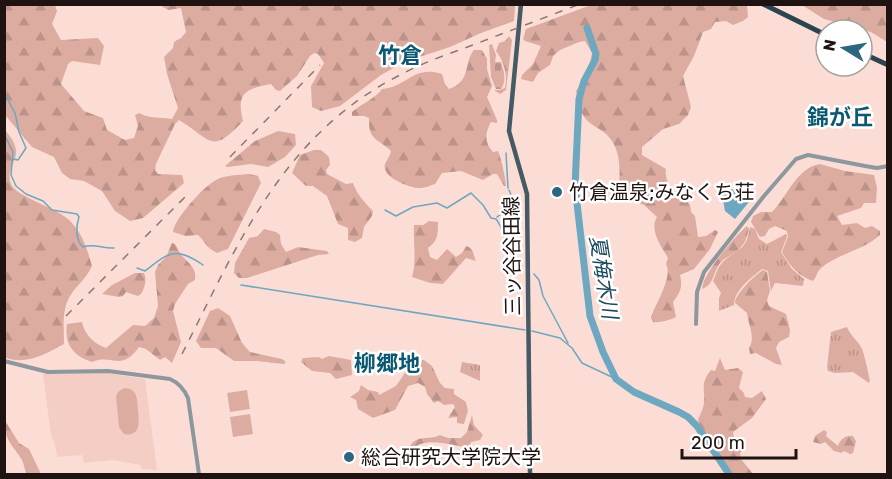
<svg xmlns="http://www.w3.org/2000/svg" width="892" height="479" font-family="Rubik,'Noto Sans JP',sans-serif">
  <style>
    .built { fill: #f4cdc4 }
    .grass { fill: url(#grass-tufts) }
    .forest { fill: url(#forest-firs) }
    .cemetery { fill: url(#cemetery-stones) }
    .garden { fill: #dcaca1 }
    .water { fill: #6ea7c0 }
    .lines { fill: none; stroke-linecap: round; stroke-linejoin: round }
    .stream { stroke: #6ea7c0; stroke-width: 1.5 }
    .river { stroke: #6ea7c0; stroke-width: 7 }
    .minor { stroke: #8d989e; stroke-width: 4 }
    .major { stroke: #455a64; stroke-width: 4.5 }
    .highway { stroke: #2c444f; stroke-width: 5 }
    .rail { stroke: #8c7773; stroke-width: 1.5; stroke-dasharray: 8 8; stroke-linecap: butt }
    .poi-dot { fill: #2c677f; stroke: #fff; stroke-width: 2 }
    .labels { text-anchor: middle; dominant-baseline: central; stroke-width: 5; stroke-linejoin: round; paint-order: stroke }
    .poi-label { font-size: 20px; fill: #1e1311; stroke: #fff; text-anchor: start }
    .street-label { font-size: 20px; fill: #1e1311; stroke: #fff }
    .water-label { font-size: 21px; font-style: italic; fill: #19495c; stroke: #fff }
    .quarter-label { font-size: 22px; font-weight: bold; fill: #0b5872; stroke: #fff }
  </style>
  <defs>
    <pattern id="grass-tufts" width="24" height="20" patternUnits="userSpaceOnUse" patternTransform="scale(1.5)"><rect width="24" height="20" fill="#dcaca1"/><path d="M3 7l-1-3M5 7V3M7 7l1-3M15 17l-1-3M17 17v-4M19 17l1-3" fill="none" stroke="#bc938a"/></pattern>
    <pattern id="forest-firs" width="22" height="20" patternUnits="userSpaceOnUse" patternTransform="scale(1.5)"><rect width="22" height="20" fill="#dcaca1"/><path d="M5 1l3.5 6h-7zM16 11l3.5 6h-7z" fill="#bc938a"/></pattern>
    <pattern id="cemetery-stones" width="16" height="16" patternUnits="userSpaceOnUse" patternTransform="scale(1.5)"><rect width="16" height="16" fill="#dcaca1"/><path d="M2 7V4a2 2 0 0 1 4 0v3zM10 15v-3a2 2 0 0 1 4 0v3z" fill="#bc938a"/></pattern>
  </defs>
  <rect width="100%" height="100%" fill="#fcddd6"/>
  <path class="built" d="M101,372l44,7 12,91 -16,-1v-4l-29,-5 -28,3 -2,-8 -25,2 -2,-13 -4,-8 -8,-62z"/>
  <g class="grass">
    <path d="M750,227l5,2 4,10 8,5 19,-10 1,3 -6,15 11,17 12,10 -1,7 -28,-3 -4,8 -3,-20 -6,-2c-11,9 -28,21 -28,36l-15,6v-13l2,-5 -8,-12c3,-6 4,-13 9,-18 13,-15 24,-9 28,-36z"/>
    <path d="M847,327c4,9 10,13 14,20 3,4 7,26 9,33l-1,3 -16,-11 -18,1 -7,-2 -1,-4 4,-35z"/>
    <path d="M462,362l18,3v16l-20,-9z"/>
  </g>
  <g class="forest">
    <path d="M5,4l50,1 2,6 -5,13 9,16 37,-2 6,8 -4,19 -28,-4 -4,3 -7,20 23,27 19,7 4,12 18,10 9,-2 4,-12 -3,-11 4,-2c11,6 21,4 33,6l6,-11 -11,-34 -3,-17 9,-9 1,-6 7,-4 5,-6 -5,-24 -13,2 -8,-5h355l-1,16 -33,12 -31,14 -46,15 -23,13 -41,31 -19,5 -9,-4 -1,-21 13,-23 -6,-9 -4,-1 -4,3 -13,20 -17,15 -4,-1 -5,-6c-26,5 -35,9 -28,37 -32,34 -30,20 -64,-1l-4,4 -19,40 -1,6 3,4 24,1 2,8 -41,35 -13,3 -15,-10 -13,-20 -18,-10 -14,-2 -8,-6 -8,-16 -22,-10 -27,-32z"/>
    <path d="M591,5h156l1,12 -5,4 -10,4 -7,-4 -11,1 -4,7 -8,3 -9,24 -11,20 8,31 -3,8 -9,9 -16,5 -21,18v8l24,14c-2,7 5,24 10,29 9,-1 15,4 15,14l4,4 3,21 8,-1 9,-6 3,2 -8,17 -16,20 -14,6c3,12 0,18 -7,27l3,15c-6,3 -16,6 -23,5l-2,-5c5,-14 22,-40 15,-53l2,-6c-7,-12 -19,-28 -11,-41l-13,-12 -10,-4 -15,-15c1,-17 2,-36 -11,-50 -6,-7 -17,-10 -23,-18 -5,-6 -7,-19 -9,-27l12,-20 4,-18 -7,-12 -6,1 -19,8 -7,6 -3,9 -12,8 -5,9 -12,-3 1,-4 11,-11 8,-18 -16,-5 -2,-2 3,-10z"/>
    <path d="M802,5h85v37l-16,-10 -47,-13z"/>
    <path d="M509,36l3,4 -6,50 -6,4 -6,-4h5l6,-2c3,-14 -1,-26 -9,-37l3,-8 6,-2z"/>
    <path d="M474,50h8l5,9v10l5,17 -5,11 10,23v3l-6,-1c-6,11 -7,20 2,30l5,-1c4,10 7,25 8,35h-2l-7,-12h-4l-10,6 -22,-9 -19,2 -7,11c-4,1 -9,4 -14,4 -9,1 -34,-9 -36,-19 -2,-6 5,-11 6,-18 -14,-13 -23,-11 -22,-33l-5,-2h-12v-4c8,-7 25,-15 30,-23 26,-2 30,-24 60,-15l3,10 4,5c23,-8 14,-26 25,-39z"/>
    <path d="M4,129c27,29 -1,34 7,55 5,13 47,24 59,37 13,13 17,28 22,45 -7,14 -11,15 -20,27 -11,15 -8,33 -8,51 -19,10 -38,22 -60,13z"/>
    <path d="M278,131l17,3 1,11 -11,12 -17,10 -17,-3 -23,3 -3,-1 30,-25z"/>
    <path d="M314,150h7l8,7 1,8 -4,5 1,4 19,10 7,-1c3,10 12,20 20,28l-1,5 -8,11 -2,11 -7,4 -7,-2v-12l-10,-4 -11,-28 -14,-10h-7l-14,-13 8,-18z"/>
    <path d="M820,164l25,7 29,4 3,13 -1,15h-12l-3,5 -24,8 5,9 15,-2 8,5 7,-2 8,5v4c-17,16 -42,18 -60,34 -3,3 -4,9 -7,12 -15,-5 -23,-15 -31,-29l6,-15 -1,-6 -12,-5 -6,3 -4,7 -5,1 -9,-15 2,-6 8,-4h11c16,-16 24,-44 48,-48z"/>
    <path d="M249,174l9,2 3,7 -33,66 -11,4c-9,-4 -12,-11 -19,-18l-12,1 -13,-4c1,-13 31,-46 43,-52 9,-5 23,-5 33,-6z"/>
    <path d="M429,221l9,1c0,12 0,19 -10,26l2,9 7,3 10,-11 9,8 6,-4 4,-7c8,2 7,9 10,15l-10,-3 -23,26 -13,-1 -18,-6c5,-17 1,-35 2,-52h9z"/>
    <path d="M747,226l2,3c-2,7 -3,13 -8,18 -6,8 -17,9 -23,19 -5,9 -5,19 -16,23 1,-16 33,-53 45,-63z"/>
    <path d="M264,229l12,3 4,3 1,9 5,8 12,-5 29,4 2,3 -11,1 -71,23h-8l-5,-5 1,-10 14,-25 9,-2z"/>
    <path d="M172,243l3,1c2,3 3,6 5,9 7,10 17,13 15,27l-7,4 -13,20 -2,7 8,31 -9,21 -7,-6 -5,3 -14,-11 -7,-2c-19,26 -26,6 -47,15 -19,-6 -28,-18 -25,-38l15,-2c3,13 11,21 24,26l27,-23 12,1 9,-8 4,-12 -3,-34 3,-7 8,-8z"/>
    <path d="M763,270l4,2 3,19 -3,9 2,6 17,8 4,16 -1,7 -10,5 -3,6 6,17 -6,-1 -20,-11 -6,1 -1,-6c7,-10 -1,-24 -2,-35l-12,-10c0,-9 20,-28 28,-33z"/>
    <path d="M135,273h9c3,7 1,14 -3,21l-3,2 -12,-4 -3,4 -4,1 -17,-3 10,-9z"/>
    <path d="M218,308l12,8 12,27 8,9 32,7 4,3 -2,2 -27,-3h-23l-18,-13h-15l-5,-7 14,-30z"/>
    <path d="M329,356l22,4 1,15 -16,4 -6,-6 -18,-2 -11,-9 2,-4 16,-1 3,2z"/>
    <path d="M720,358l5,12 13,-2 5,4 -4,16 5,5 1,4 7,1 10,-7 4,8 -14,19 -19,14 2,12 9,2v3l-4,4 1,6 12,15h-22l-33,-53c1,-6 6,-12 6,-19 1,-15 -4,-18 7,-32l4,1z"/>
    <path d="M422,360h2l8,6 8,17 5,5 9,1v5l12,8 2,9 -4,13 -7,-1v-6l-9,1 7,-11 -2,-3 -9,1 -6,-4 -4,2 -7,-9 -2,-7 -7,-4 -10,3 -13,24 -22,8 -15,-9 -2,-9 -6,-3 9,-6 2,-6 7,5 10,2 1,3 17,-9 13,-19 12,-3z"/>
    <path d="M472,415l2,10 9,10 -3,5 -9,2 -1,6c-16,-2 -43,-12 -56,0l-4,-2c8,-12 18,-5 30,-11l8,3h13l6,-6z"/>
    <path d="M4,419l15,24 10,6 12,25h-14c-2,-4 -3,-9 -5,-14 -10,-16 -18,-20 -18,-41z"/>
    <path d="M824,430l3,2 -1,4 12,10c2,-6 7,-11 15,-10l3,5 -3,12 -3,1 -6,-3 -3,2 -7,-2 -9,-9 -4,2 -8,-2 2,-6z"/>
  </g>
  <path class="cemetery" d="M492,44l4,11 -1,7h6c3,9 6,19 0,27h-5l-5,-12 -2,-32z"/>
  <g class="garden">
    <path d="M124,388c4,1 6,0 9,3 5,4 4,13 5,19 1,12 3,27 -14,24l-5,-7 -3,-30 2,-5z"/>
    <path d="M247,390l3,19 -20,3 -3,-19z"/>
    <path d="M250,414l3,20 -20,3 -3,-20z"/>
  </g>
  <path class="water" d="M723,187l5,4 3,-3 18,14 -14,17 -10,-8 -2,-11 -4,-7z"/>
  <g class="lines">
    <g class="stream">
      <path d="M4,93l11,20 4,19 7,16 -8,12 -5,-1"/>
      <path d="M4,134l9,18 -2,23 5,11 10,8 17,7 9,9 25,4 2,3c-3,9 -4,23 4,30 11,-4 20,2 31,1"/>
      <path d="M506,153l2,35"/>
      <path d="M385,210l11,6 17,-9 24,-4 10,5 24,-15 12,12 8,13 5,1c13,16 4,30 26,47"/>
      <path d="M497,217l18,-13 -6,-14"/>
      <path d="M137,268l8,3c24,-19 31,-25 58,-6"/>
      <path d="M534,274l5,6 4,16 25,47"/>
      <path d="M241,285l284,45"/>
      <path d="M532,331l28,7 12,10 10,15 34,16"/>
    </g>
    <path class="river" d="M587,28l9,26 -1,6 -11,21 -5,18 -4,87 15,130 13,36 13,27 18,13 45,20 9,5 9,9 32,48"/>
    <g class="minor">
      <path d="M696,324l1,-32 7,-20 60,-76 32,-37 12,-4 57,11 12,2 11,-2"/>
      <path d="M4,361l44,11 60,-1 62,8c9,4 14,10 18,19l11,76"/>
    </g>
    <path class="major" d="M521,4l-12,127 18,63 3,280"/>
    <g class="highway">
      <path d="M763,4l63,31"/>
      <path d="M862,53l26,12"/>
    </g>
    <g class="rail">
      <path d="M230,157l90,-92"/>
      <path d="M66,316l119,-119"/>
      <path d="M182,354c56,-110 100,-218 216,-278 24,-13 50,-22 75,-31 36,-14 71,-27 107,-41"/>
    </g>
  </g>
  <g class="poi-dot">
    <circle cx="557" cy="192" r="6"/>
    <circle cx="349" cy="457" r="6"/>
  </g>
  <g class="labels">
    <g class="poi-label">
      <text x="569" y="192">竹倉温泉;みなくち荘</text>
      <text x="361" y="457">総合研究大学院大学</text>
    </g>
    <g class="street-label">
      <text transform="translate(512 256) rotate(-91)">三ッ谷谷田線</text>
    </g>
    <g class="water-label">
      <text transform="translate(604 277) rotate(81)">夏梅木川</text>
    </g>
    <g class="quarter-label">
      <text x="400" y="55">竹倉</text>
      <text x="840" y="117">錦が丘</text>
      <text x="387" y="363">柳郷地</text>
    </g>
  </g>
  <rect width="892" height="479" fill="none" stroke="#1e1311" stroke-width="12"/>
  <g transform="translate(844 48) rotate(281)"><circle r="28" fill="#ffffff" stroke="#a5a1a0" stroke-width="1.5"/>
  <path d="M0-4.5L10 22L0 15L-10 22Z" fill="#2c677f"/>
  <text y="-9" font-size="16" font-weight="bold" text-anchor="middle" fill="#1e1311">N</text>
  </g>
  <path d="M682 449v9h114v-9" fill="none" stroke="#1e1311" stroke-width="3"/>
  <text x="691" y="449" font-size="18" fill="#1e1311" stroke="#ffffff" stroke-width="4.5" paint-order="stroke">200 m</text>
</svg>
